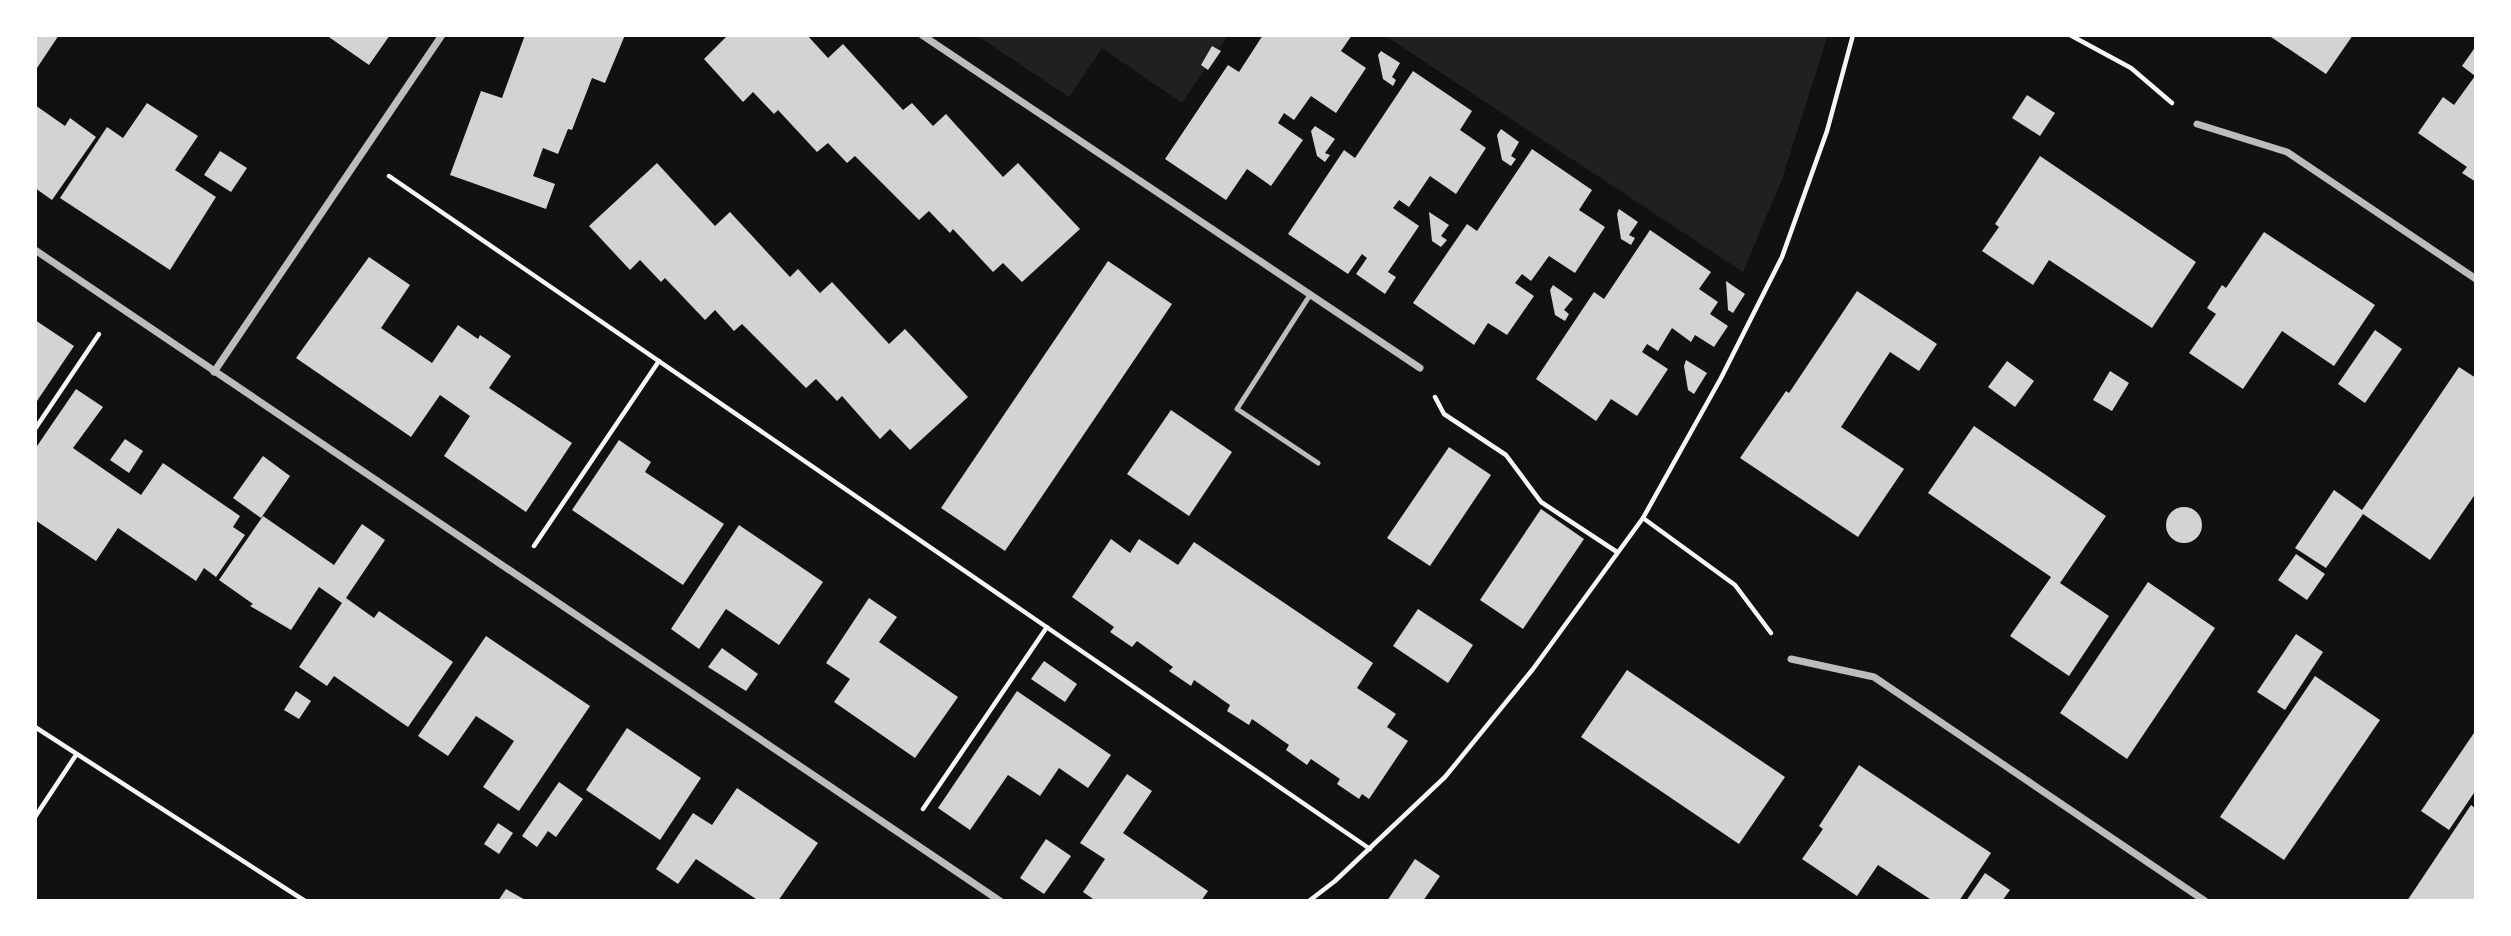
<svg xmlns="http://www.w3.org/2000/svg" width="2511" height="936" font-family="Karla,sans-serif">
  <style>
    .green { fill: #202020 }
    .building { fill: #d3d3d3 }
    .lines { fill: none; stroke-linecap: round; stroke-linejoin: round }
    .path { stroke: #f5f5f5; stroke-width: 4.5 }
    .service { stroke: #bcbcbc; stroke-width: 5 }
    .minor { stroke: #bcbcbc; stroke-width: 7 }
  </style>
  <rect width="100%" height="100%" fill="#111"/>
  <g class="green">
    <path d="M976,35h252l-46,68 -80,-55 -33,49z"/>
    <path d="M1384,35h444l-46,144 -39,93z"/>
  </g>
  <g class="building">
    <path d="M35,35h24l-24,36z"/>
    <path d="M326,35h64l-21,30z"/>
    <path d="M525,35h100l-20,48 -13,-5 -20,52 -4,-1 -10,25 -15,-6 -10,28 22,8 -9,25 -96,-34 31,-84 21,7z"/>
    <path d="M728,35h79l21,23 15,-14 60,66 9,-7 21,23 13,-12 57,63 15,-14 62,66 -58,53 -19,-19 -10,9 -40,-43 -3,4 -21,-22 -10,9 -64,-64 -8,7 -19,-20 -11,9 -39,-42 -4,4 -21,-22 -10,10 -39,-43z"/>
    <path d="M1263,35h89l-11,16 25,17 -30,45 -25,-17 -17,24 -10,-7 -6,10 25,17 -32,46 -24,-17 -21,31 -61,-41 63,-94 11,7z"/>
    <path d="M2268,35h85l-27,39z"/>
    <path d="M1212,46l9,5 -13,19 -7,-5z"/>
    <path d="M2476,46v136l-14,-9 5,-6 -49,-34 25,-36 11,8 21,-29 -13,-10z"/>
    <path d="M1381,51l19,12 -8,14 4,3 -3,6 -10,-7 -5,-24z"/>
    <path d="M1413,71l59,40 -12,19 26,18 -30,46 -26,-18 -21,31 -10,-7 -6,8 26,18 -31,46 8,5 -11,17 -29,-20 11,-16 -5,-4 -14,20 -60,-40 56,-84 11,8z"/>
    <path d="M2027,95l28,18 -15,23 -28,-18z"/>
    <path d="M147,103l51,33 -23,34 41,27 -46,73 -110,-72 47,-71 16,11z"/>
    <path d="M35,105l30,21 5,-8 26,19 -44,63 -17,-12z"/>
    <path d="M1315,126l20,13 -10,14 5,2 -5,7 -8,-6 -6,-25z"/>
    <path d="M1501,129l18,13 -8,14 5,3 -5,7 -9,-6 -5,-25z"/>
    <path d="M1532,149l60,41 -13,20 26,17 -30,46 -26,-17 -18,25 -9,-7 -7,9 19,13 -27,39 -19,-12 -14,22 -61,-42 54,-79 10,7z"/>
    <path d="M220,151l27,17 -16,24 -27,-17z"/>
    <path d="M2040,156l156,106 -44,66 -103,-68 -16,25 -51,-34 17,-24 -4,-3z"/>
    <path d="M657,163l58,63 15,-14 60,65 8,-8 22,24 12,-11 57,62 16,-15 63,68 -58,53 -20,-21 -10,10 -38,-43 -5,5 -21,-22 -10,9 -64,-64 -8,7 -19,-21 -10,10 -40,-42 -4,4 -21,-22 -10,10 -41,-44z"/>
    <path d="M1619,209l19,13 -9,13 6,3 -4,7 -10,-6 -4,-25z"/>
    <path d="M1429,212l20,13 -8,11 6,4 -6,7 -9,-6z"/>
    <path d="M1650,230l61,42 -12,17 19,13 -8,12 18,12 -14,21 -19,-12 -4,7 -19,-14 -14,23 -11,-7 -5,8 26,17 -31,47 -26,-17 -15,22 -60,-42 58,-87 10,7z"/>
    <path d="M2264,232l111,73 -41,61 -52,-35 -39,58 -54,-36 27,-39 -9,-6 15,-23 4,3z"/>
    <path d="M369,257l41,28 -29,43 51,35 26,-38 20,14 2,-4 31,21 -22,32 83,55 -46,69 -82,-56 26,-40 -30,-21 -29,42 -115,-79z"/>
    <path d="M1108,261l64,43 -167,247 -64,-43z"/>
    <path d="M1726,281l19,13 -12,19 -5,-3z"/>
    <path d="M1553,285l20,14 -9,11 5,4 -4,7 -10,-6 -5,-25z"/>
    <path d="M1857,291l80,53 -18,27 -29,-19 -49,75 63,42 -46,68 -118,-79 46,-67 3,2z"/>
    <path d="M35,320l39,26 -39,58z"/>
    <path d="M2375,330l27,19 -37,54 -27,-19z"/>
    <path d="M1686,360l21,13 -13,21 -6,-4 -4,-24z"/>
    <path d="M2007,361l27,20 -19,26 -27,-20z"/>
    <path d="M2459,367l17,11v115l-46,67 -67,-46 -37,54 -31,-20 39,-58 28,20z"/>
    <path d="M2110,371l19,12 -17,28 -19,-11z"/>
    <path d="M76,389l27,18 -30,41 68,47 22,-32 77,53 -7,11 12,8 -29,42 -12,-9 -8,13 -78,-53 -22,33 -61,-41v-71z"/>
    <path d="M1171,410l61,42 -43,64 -62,-42z"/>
    <path d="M1974,426l132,90 -46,67 49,33 -40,60 -59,-40 41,-59 -123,-84z"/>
    <path d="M125,439l18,12 -14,22 -19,-13z"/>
    <path d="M619,440l32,22 -6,10 79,52 -41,61 -111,-75z"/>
    <path d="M1449,447l42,28 -61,91 -43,-28z"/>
    <path d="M263,456l27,20 -29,42 -28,-20z"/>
    <circle cx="2184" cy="525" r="18"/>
    <path d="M1541,509l43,30 -61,90 -43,-29z"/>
    <path d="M263,516l71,49 28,-41 23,16 -39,58 28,20 5,-7 74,51 -45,65 -74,-51 -7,10 -28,-19 43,-64 -23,-16 -28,43 -41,-24 3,-2 -34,-24z"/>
    <path d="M739,525l84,57 -44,63 -53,-36 -27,40 -28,-20z"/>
    <path d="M1111,539l19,14 9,-14 39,26 16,-23 179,121 -16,25 39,26 -9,13 21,14 -39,58 -7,-5 -3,5 -22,-15 3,-5 -29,-20 -4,6 -21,-15 3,-5 -37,-26 -3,6 -22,-14 3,-6 -36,-25 -3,6 -22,-15 4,-4 -36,-26 -5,6 -22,-15 4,-5 -42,-30z"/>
    <path d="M2296,554l29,20 -18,26 -29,-20z"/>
    <path d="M2148,582l67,46 -88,131 -67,-46z"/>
    <path d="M869,598l28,19 -18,25 79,55 -43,61 -81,-56 16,-23 -24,-16z"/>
    <path d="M1418,609l55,36 -25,38 -55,-37z"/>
    <path d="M2296,634l27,18 -38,58 -28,-18z"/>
    <path d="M486,636l104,70 -71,105 -36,-24 31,-46 -38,-25 -28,40 -30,-20z"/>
    <path d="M722,648l36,26 -12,17 -38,-24z"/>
    <path d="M1044,661l33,23 -12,18 -34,-23z"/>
    <path d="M1627,670l158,107 -46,67 -158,-107z"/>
    <path d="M2315,676l65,44 -96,140 -64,-43z"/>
    <path d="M296,691l15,10 -12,18 -15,-9z"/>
    <path d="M1017,691l94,64 -23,33 -29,-20 -19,28 -32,-21 -38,55 -32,-22z"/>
    <path d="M627,728l74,50 -41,62 -74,-50z"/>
    <path d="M2476,730v60l-27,40 -28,-19z"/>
    <path d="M1859,765l132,88 -32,48h-26l-55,-36 -21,31 -55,-37 21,-30 -4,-3z"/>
    <path d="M1127,774l25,17 -29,42 85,58 -7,10h-105l-13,-9 22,-33 -25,-16z"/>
    <path d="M559,782l24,17 -27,38 -8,-6 -11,16 -15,-11z"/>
    <path d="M737,788l81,55 -40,58h-19l-63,-42 -18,25 -22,-15 37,-56 19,12z"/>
    <path d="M2471,805l5,4v92h-69z"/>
    <path d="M498,823l15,10 -14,21 -15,-10z"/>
    <path d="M1046,839l25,17 -27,38 -24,-16z"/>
    <path d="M1415,859l25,17 -17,25h-36z"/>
    <path d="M1985,873l25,17 -8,11h-36z"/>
    <path d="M506,889l21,12h-29z"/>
  </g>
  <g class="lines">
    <g class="path">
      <path d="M2070,35l61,33 41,35"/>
      <path d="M389,176l981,673"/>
      <path d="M1435,397l9,17 62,41 35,47 76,50"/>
      <path d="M35,429l64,-95"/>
      <path d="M1643,518l92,67 36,48"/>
      <path d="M534,546l125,-185"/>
      <path d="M35,727l270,174"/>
      <path d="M923,809l124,-182"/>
      <path d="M35,817l41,-62"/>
      <path d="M1309,901l26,-20 110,-104 88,-108 110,-151 78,-140 61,-121 45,-126 26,-96"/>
    </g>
    <path class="service" d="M1310,295l-73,114 81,54"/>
    <g class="minor">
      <path d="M922,35l498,333"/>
      <path d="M2197,124l90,28 189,127"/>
      <path d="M35,250l965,651"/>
      <path d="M214,372l228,-337"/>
      <path d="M1791,659l83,18 331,224"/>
    </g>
  </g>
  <rect width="2511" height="936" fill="none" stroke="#ffffff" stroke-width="74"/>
</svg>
